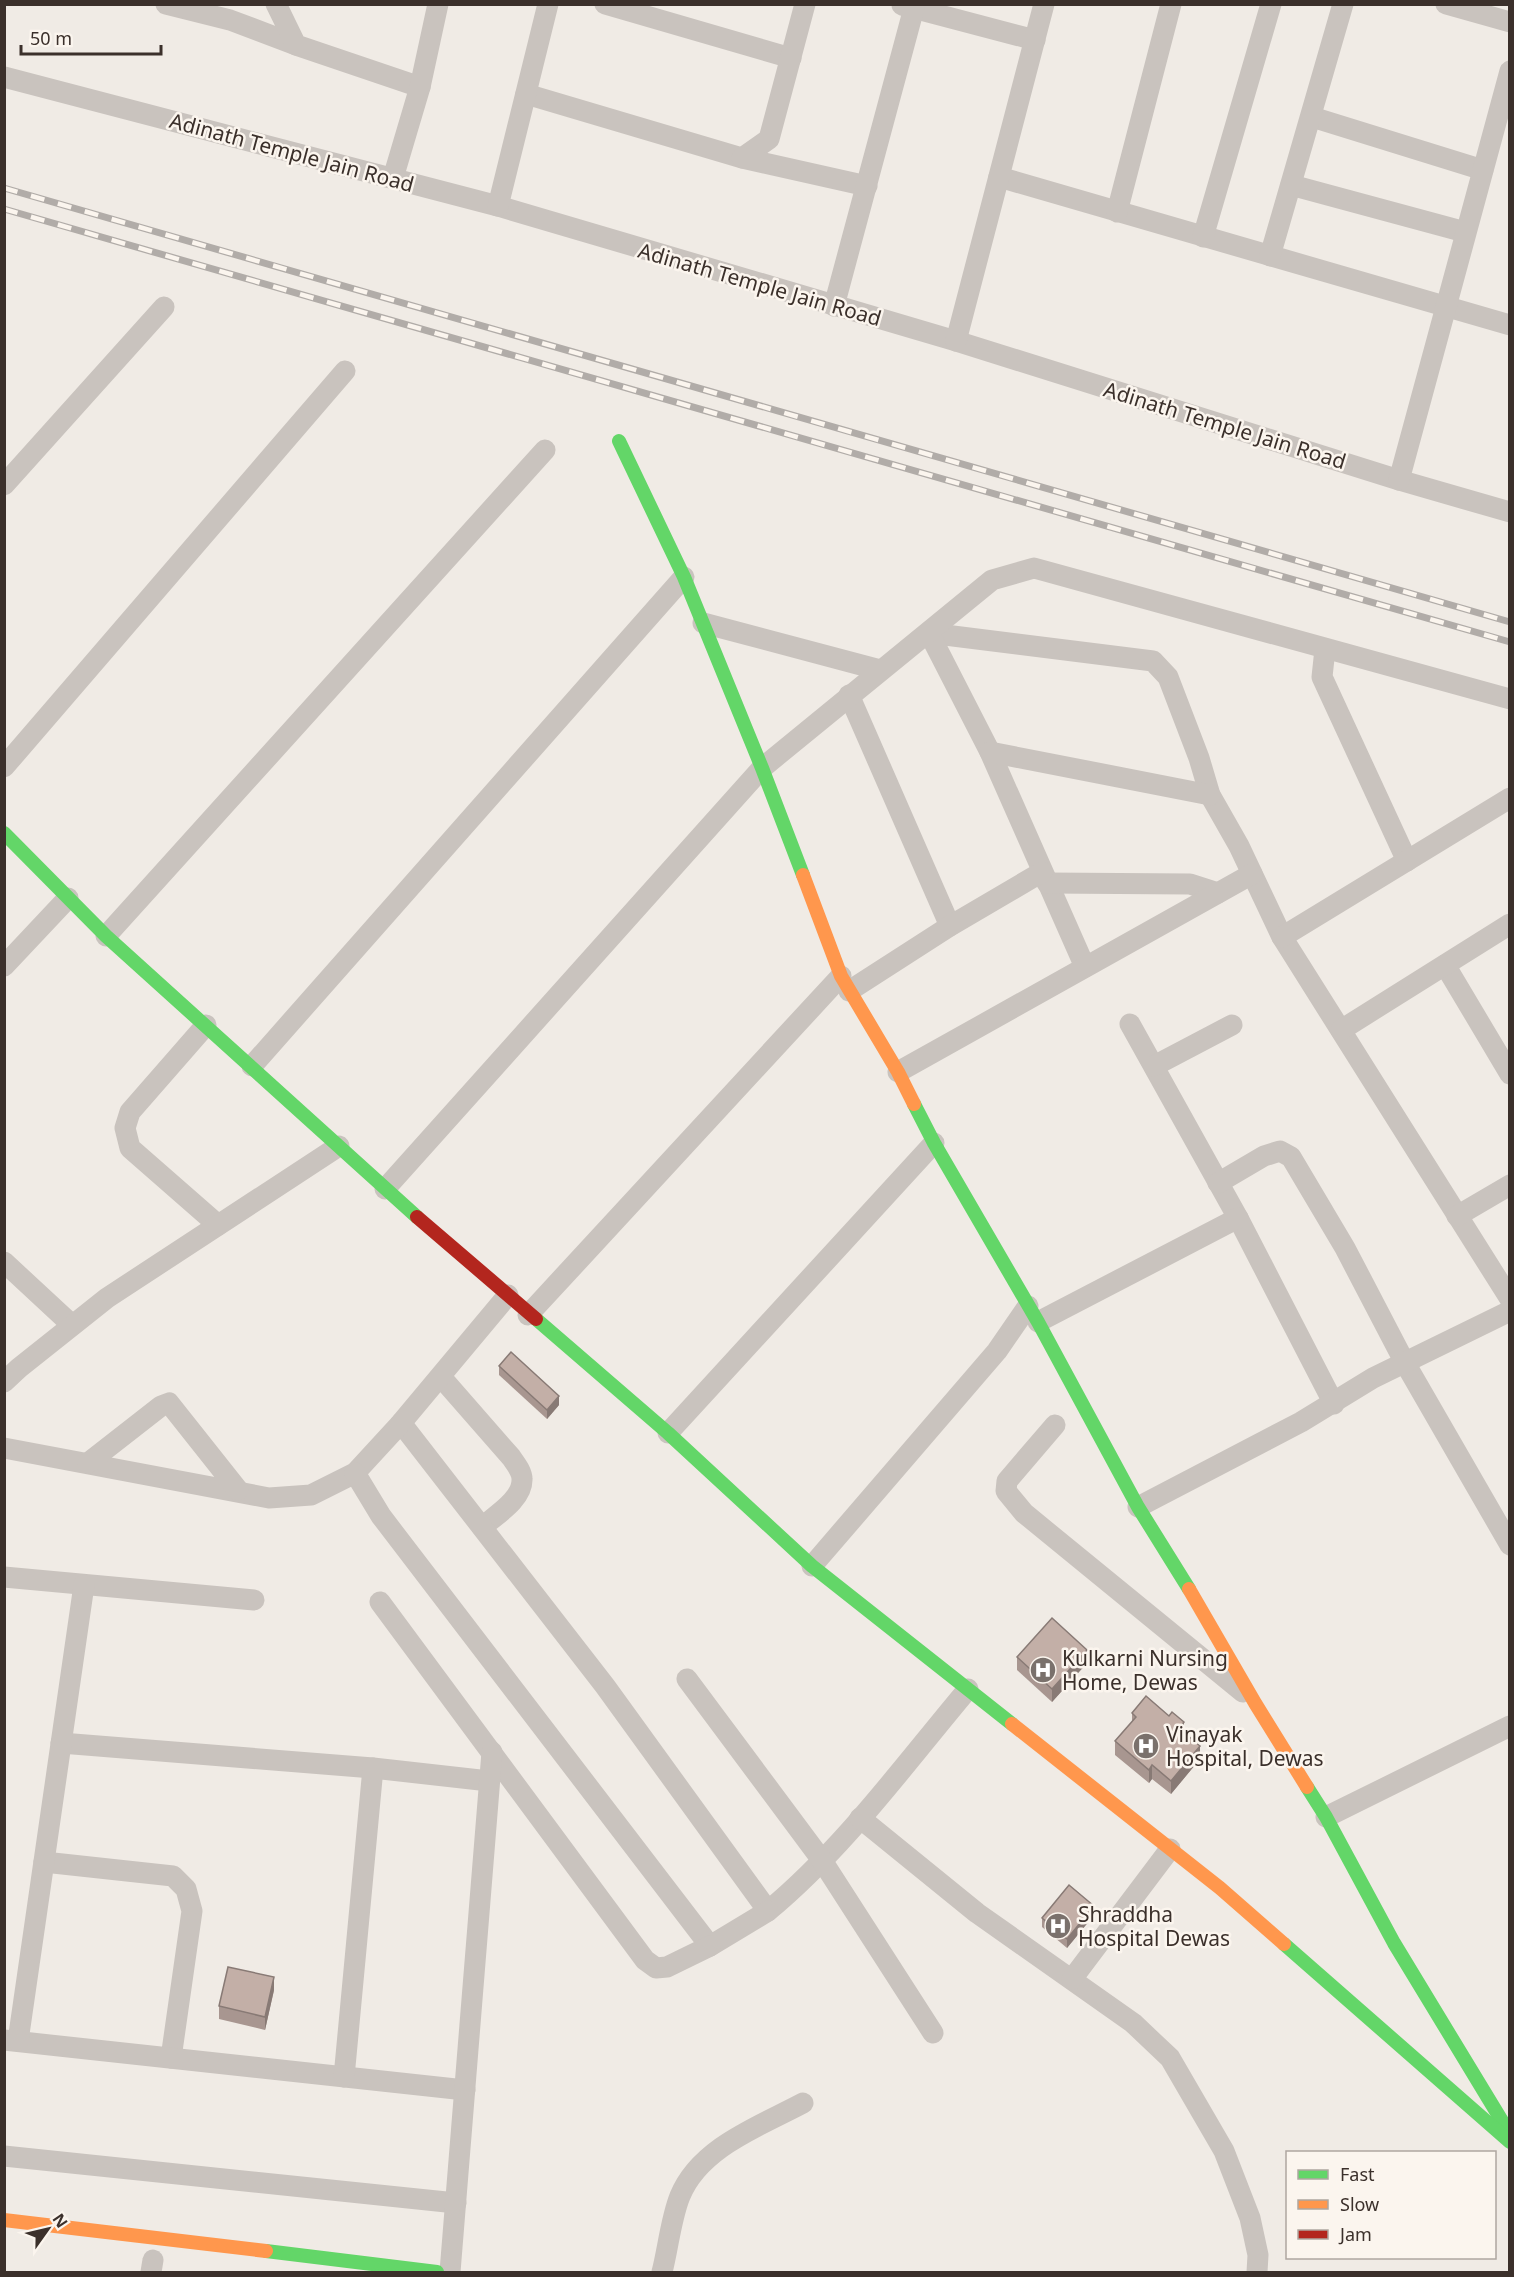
<svg xmlns="http://www.w3.org/2000/svg" width="1514" height="2277" font-family="'Noto Sans',sans-serif">
  <style>
    .lines { fill: none; stroke-linecap: round; stroke-linejoin: round }
    .street { stroke: #c9c3be; stroke-width: 21 }
    .fast { stroke: #63d668; stroke-width: 14 }
    .slow { stroke: #ff974d; stroke-width: 14 }
    .jam { stroke: #b3261e; stroke-width: 14 }
    .rail-casing { stroke: #b1aca8; stroke-width: 7 }
    .rail { stroke: #fbf5ee; stroke-width: 4.5; stroke-dasharray: 14; stroke-linecap: butt }
    .wall { fill: #a89690 }
    .shaded-wall { fill: #887a75 }
    .building { fill: #c3afa7; stroke: #887a75; stroke-width: 1.5 }
    .labels { text-anchor: middle; dominant-baseline: central; stroke-width: 5; stroke-linejoin: round; paint-order: stroke }
    .street-label { font-size: 21px; fill: #3b302b; stroke: #fbf5ee }
    .poi-label { font-size: 21px; fill: #3b302b; stroke: #fbf5ee; text-anchor: start }
  </style>
  <rect width="100%" height="100%" fill="#f0ebe5"/>
  <g class="lines">
    <g class="street">
      <path d="M166,4l64,16 66,25"/>
      <path d="M276,4l20,41 124,42"/>
      <path d="M605,4l186,54"/>
      <path d="M1446,4l64,18"/>
      <path d="M902,5l133,35"/>
      <path d="M4,77l494,129 458,135 443,139 111,32"/>
      <path d="M526,94l216,64 27,-19 36,-135"/>
      <path d="M1312,117l171,53"/>
      <path d="M742,158l125,28"/>
      <path d="M999,177l511,148"/>
      <path d="M393,178l27,-91 18,-83"/>
      <path d="M1291,185l174,47"/>
      <path d="M498,206l50,-202"/>
      <path d="M1117,212l54,-208"/>
      <path d="M1203,237l68,-233"/>
      <path d="M1270,256l73,-252"/>
      <path d="M834,306l80,-298"/>
      <path d="M956,341l88,-337"/>
      <path d="M1399,480l111,-409"/>
      <path d="M4,485l160,-178"/>
      <path d="M703,623l177,47"/>
      <path d="M929,633l224,28 15,16 31,81 11,37 29,51 43,91 228,362"/>
      <path d="M929,633l61,119 95,215"/>
      <path d="M1325,649l-3,28 85,184"/>
      <path d="M849,695l101,231"/>
      <path d="M990,752l220,43"/>
      <path d="M4,767l341,-396"/>
      <path d="M1047,883l143,1 28,9"/>
      <path d="M106,936l439,-486"/>
      <path d="M1282,937l228,-139"/>
      <path d="M1445,965l65,109"/>
      <path d="M4,966l64,-68"/>
      <path d="M849,991l101,-65 92,-54"/>
      <path d="M1130,1024l108,194 96,186"/>
      <path d="M206,1025l-76,87 -5,16 5,20 88,77"/>
      <path d="M1341,1030l169,-106"/>
      <path d="M252,1066l432,-489"/>
      <path d="M1154,1066l78,-41"/>
      <path d="M898,1072l354,-198"/>
      <path d="M1218,1183l46,-27 16,-5 11,6 54,91 60,115 105,182"/>
      <path d="M385,1189l377,-421 230,-188 42,-12 476,131"/>
      <path d="M1457,1216l53,-31"/>
      <path d="M4,1262l68,63"/>
      <path d="M528,1315l313,-339"/>
      <path d="M1038,1322l200,-104"/>
      <path d="M441,1377l70,80c4,6 11,14 11,22 1,20 -26,36 -40,48"/>
      <path d="M4,1382l15,-14 88,-70 232,-152"/>
      <path d="M401,1423l204,263 163,225c76,-63 136,-146 200,-222"/>
      <path d="M1055,1425l-48,56 -1,10 18,22 219,179"/>
      <path d="M668,1433l266,-290"/>
      <path d="M4,1448l265,50 42,-3 44,-22 46,-50 107,-128"/>
      <path d="M88,1463l73,-57 8,-3 69,87"/>
      <path d="M355,1473l26,43 329,430 58,-35"/>
      <path d="M1138,1507l163,-85 72,-44 137,-67"/>
      <path d="M812,1566l185,-215 31,-45"/>
      <path d="M4,1577l250,23"/>
      <path d="M380,1602l265,358 11,8 11,-1 43,-21"/>
      <path d="M687,1679l134,180 112,174"/>
      <path d="M61,1743l312,25 116,13"/>
      <path d="M1326,1817l184,-91"/>
      <path d="M860,1818l117,95 156,110 37,35 54,93 26,67 8,37 -1,17"/>
      <path d="M44,1862l129,14 13,13 6,22 -21,147"/>
      <path d="M1072,1979l98,-130"/>
      <path d="M4,2040l461,50"/>
      <path d="M18,2041l66,-456"/>
      <path d="M344,2077l29,-309"/>
      <path d="M4,2156l452,47"/>
      <path d="M151,2272l2,-12"/>
      <path d="M450,2272l42,-520"/>
      <path d="M662,2272c6,-23 9,-54 18,-76 20,-49 80,-70 123,-93"/>
    </g>
    <g class="fast">
      <path d="M619,441l65,136 78,191 41,107"/>
      <path d="M4,833l102,103 311,281"/>
      <path d="M914,1104l20,39 104,179 100,185 51,82"/>
      <path d="M536,1319l132,114 144,133 200,158"/>
      <path d="M1307,1787l19,30 68,126 111,183"/>
      <path d="M1284,1944l226,198"/>
      <path d="M266,2251l171,21"/>
    </g>
    <g class="slow">
      <path d="M803,875l38,101 57,96 16,32"/>
      <path d="M1189,1589l66,114 52,84"/>
      <path d="M1012,1724l208,164 64,56"/>
      <path d="M4,2220l262,31"/>
    </g>
    <path class="jam" d="M417,1217l119,102"/>
    <defs>
      <g id="rail">
        <path d="M4,188l1506,434"/>
        <path d="M4,209l1506,433"/>
      </g>
    </defs>
    <use href="#rail" class="rail-casing"/>
    <use href="#rail" class="rail"/>
  </g>
  <g class="wall">
    <path d="M499,1366l60,39 -12,14 -48,-44z"/>
    <path d="M1017,1657l70,6 -35,39 -35,-32z"/>
    <path d="M1132,1713l52,19 16,27 -29,35 -19,-15 -3,4 -34,-28v-14l17,-19z"/>
    <path d="M1094,1915l-27,33 -25,-21v-9z"/>
    <path d="M274,1990l-9,40 -46,-11v-13z"/>
  </g>
  <g class="shaded-wall">
    <path d="M559,1396v9l-12,14v-9z"/>
    <path d="M1087,1650v13l-35,39v-13z"/>
    <path d="M1184,1722v13l-5,-7z"/>
    <path d="M1200,1746v13l-29,35v-13z"/>
    <path d="M1152,1765v14l-3,4v-13z"/>
    <path d="M1094,1906v9l-27,33v-9z"/>
    <path d="M274,1977v13l-9,40v-13z"/>
  </g>
  <g class="building">
    <path d="M511,1352l48,44 -12,14 -48,-44z"/>
    <path d="M1052,1618l35,32 -35,39 -35,-32z"/>
    <path d="M1146,1696l23,20 3,-4 12,10 -5,6 21,18 -29,35 -19,-16 -3,5 -34,-29 21,-24 -4,-4z"/>
    <path d="M1069,1885l25,21 -27,33 -25,-21z"/>
    <path d="M228,1967l46,10 -9,40 -46,-11z"/>
  </g>
  <defs>
    <symbol id="hospital-disc" viewBox="-11 -11 22 22"><circle r="9.5" fill="#7a716c" stroke="#fbf5ee"/><path d="M-5-5h3v3.5h4V-5h3V5h-3V1.5h-4V5h-3Z" fill="#fff"/></symbol>
  </defs>
  <g fill-rule="evenodd">
    <use href="#hospital-disc" x="1028" y="1655" width="30" height="30"/>
    <use href="#hospital-disc" x="1131" y="1731" width="30" height="30"/>
    <use href="#hospital-disc" x="1043" y="1911" width="30" height="30"/>
  </g>
  <g class="labels">
    <g class="street-label">
      <text transform="translate(292 152) rotate(15)">Adinath Temple Jain Road</text>
      <text transform="translate(760 284) rotate(16)">Adinath Temple Jain Road</text>
      <text transform="translate(1225 425) rotate(17)">Adinath Temple Jain Road</text>
    </g>
    <g class="poi-label">
      <text x="1062" y="1658">Kulkarni Nursing<tspan x="1062" dy="24">Home, Dewas</tspan></text>
      <text x="1166" y="1734">Vinayak<tspan x="1166" dy="24">Hospital, Dewas</tspan></text>
      <text x="1078" y="1914">Shraddha<tspan x="1078" dy="24">Hospital Dewas</tspan></text>
    </g>
  </g>
  <rect width="1514" height="2277" fill="none" stroke="#3b302b" stroke-width="12"/>
  <rect x="1286" y="2151" width="210" height="108" fill="#fbf5ee" stroke="#aea6a0" stroke-width="1.5"/>
  <rect x="1298" y="2170" width="30" height="9" fill="#63d668" stroke="#aea6a0" stroke-width="1.5"/>
  <text x="1340" y="2181" font-size="18" fill="#3b302b">Fast</text>
  <rect x="1298" y="2200" width="30" height="9" fill="#ff974d" stroke="#aea6a0" stroke-width="1.5"/>
  <text x="1340" y="2211" font-size="18" fill="#3b302b">Slow</text>
  <rect x="1298" y="2230" width="30" height="9" fill="#b3261e" stroke="#aea6a0" stroke-width="1.5"/>
  <text x="1340" y="2241" font-size="18" fill="#3b302b">Jam</text>
  <g transform="translate(48 2229) rotate(56)" stroke="#fbf5ee" stroke-width="4.5" paint-order="stroke">
  <path d="M0-4.5L10 22L0 15L-10 22Z" fill="#3b302b"/>
  <text y="-9" font-size="16" font-weight="bold" text-anchor="middle" fill="#3b302b">N</text>
  </g>
  <path d="M21 45v9h140v-9" fill="none" stroke="#3b302b" stroke-width="3"/>
  <text x="30" y="45" font-size="18" fill="#3b302b" stroke="#fbf5ee" stroke-width="4.5" paint-order="stroke">50 m</text>
</svg>
